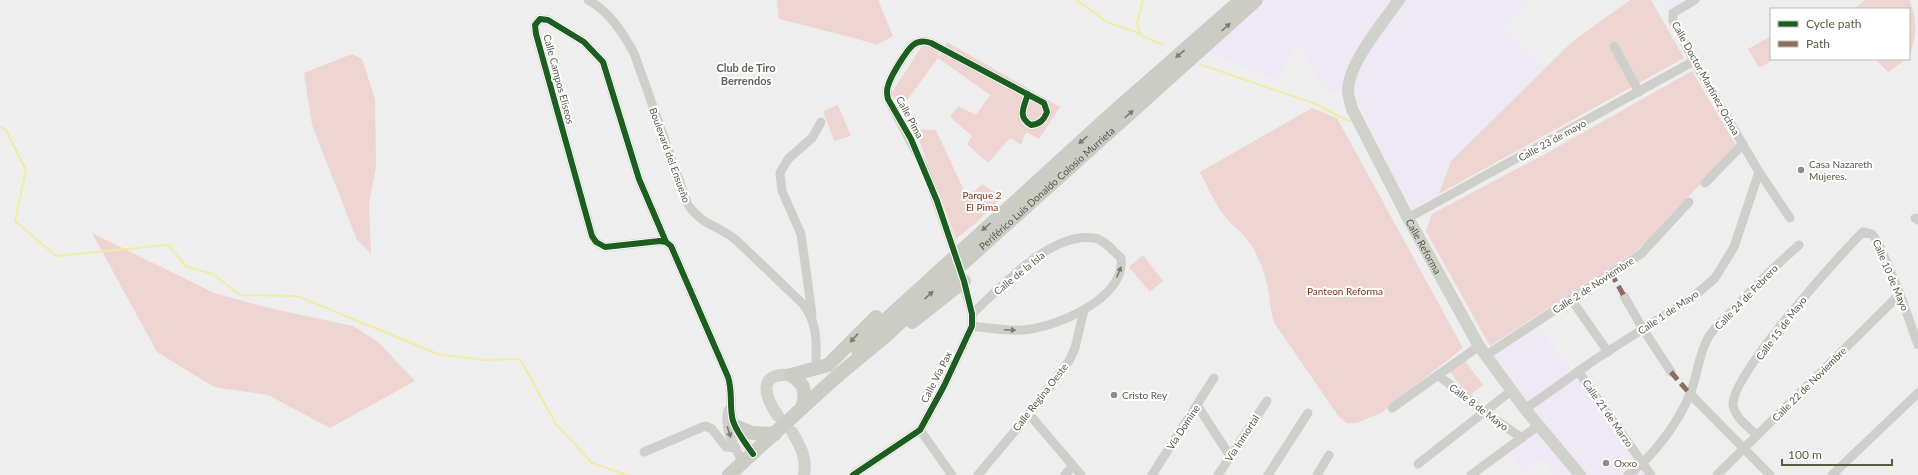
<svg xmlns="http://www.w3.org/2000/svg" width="1918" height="475" font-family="Lato,sans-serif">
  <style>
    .commercial { fill: #efe9f6 }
    .green { fill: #efd5d1 }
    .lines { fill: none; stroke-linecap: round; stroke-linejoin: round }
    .stream { stroke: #efeca4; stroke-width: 2 }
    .street { stroke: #cecfca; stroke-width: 9 }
    .secondary { stroke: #cfd1cb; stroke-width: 12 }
    .primary { stroke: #cbcdc5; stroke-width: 14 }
    .quiet { stroke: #8d6e63; stroke-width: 5; stroke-dasharray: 10 5; stroke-linecap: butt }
    .cycleway-casing { stroke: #fff; stroke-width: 8 }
    .cycleway { stroke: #1b5e20; stroke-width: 6 }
    .oneway { fill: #797d6b }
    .oneway2 { fill: #7a7e6d }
    .poi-dot { fill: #8b8e80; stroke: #fff; stroke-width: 1.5 }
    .labels { text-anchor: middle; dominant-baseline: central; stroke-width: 4; stroke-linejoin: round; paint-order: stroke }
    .street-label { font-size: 10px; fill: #565b45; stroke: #fff }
    .poi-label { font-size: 10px; fill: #565b45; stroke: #fff; text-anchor: start }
    .park-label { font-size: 10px; fill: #7f2f13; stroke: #fff }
    .neighbourhood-label { font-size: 11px; font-weight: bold; fill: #60635a; stroke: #fff }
  </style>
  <rect width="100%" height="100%" fill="#eeeeef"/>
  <g class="commercial">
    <path d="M1263,0h268l-28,27 44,41 -96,93 -12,33 -29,17 -52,-109 -2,-19 -29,11 -30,-50 -19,36 -72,-28z"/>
    <path d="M1661,0h25l-19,11z"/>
    <path d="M1539,327l39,51 67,97h-91l-13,-18 -17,18 -14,-23 32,-31 -49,-65z"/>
  </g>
  <g class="green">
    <path d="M777,0h101l15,36 -16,9 -23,-7 -75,-19z"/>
    <path d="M1630,0h21l33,58 -245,136 12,-33 122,-120z"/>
    <path d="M1865,0h44c9,19 8,37 0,57v-48h-55z"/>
    <path d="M1771,36v23h4l-16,9 -11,-19z"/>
    <path d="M947,42l113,65 -21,32 -13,-7 -5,13 -11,-7 -22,25 -21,-19 5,-8 -22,-19 8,-11 18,9 14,-20 -52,-37 -36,49 -11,-13 33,-51 15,9v5z"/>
    <path d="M352,54l10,5 13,40 1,67 -7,39 2,49 -14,-14 -45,-115 -8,-52z"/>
    <path d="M1875,59h32l-19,13z"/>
    <path d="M1692,71l45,76 -60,61 -27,31 -15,13 -145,94 -64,-115 6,-17 113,-60z"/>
    <path d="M838,105l13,31 -17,5 -11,-30z"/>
    <path d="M1312,108l25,10 126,230 -82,65 -25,10h-9l-8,-6 -64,-93c-5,-12 -5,-24 -7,-36 -3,-13 -7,-26 -14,-38 -7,-14 -18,-21 -28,-32 -11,-14 -18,-30 -26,-46z"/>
    <path d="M915,129l21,1 30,65 10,-5 6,-6 20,13 -24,24 -22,18z"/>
    <path d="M92,233l122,60 55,15 84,18 25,16 37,39 -85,47 -62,-33 -54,-8 -57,-35z"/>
    <path d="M1143,255l20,26 -13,11 -21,-25z"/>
    <path d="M1465,361l18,24 -14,11 -19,-24z"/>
  </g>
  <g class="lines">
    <g class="stream">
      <path d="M1077,0l30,22 26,9 29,14"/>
      <path d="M1140,33l-3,-10 6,-23"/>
      <path d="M1202,65l114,39 26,14 12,5"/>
      <path d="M0,127l6,3 20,40 -11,51 41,35 112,-11 19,22 26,7 27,21 57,1 141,58 46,6 36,-1 36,65 36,39 35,12"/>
    </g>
    <g class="street">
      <path d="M588,0c21,11 35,33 46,53l54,152c15,21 30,20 48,35l67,64c16,21 13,41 13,66"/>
      <path d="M1695,0l-22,13v8l21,40 65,111 31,46"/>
      <path d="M1614,46l25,46"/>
      <path d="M1705,183l38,-39"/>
      <path d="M1408,218l286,-157"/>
      <path d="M1915,218l3,2"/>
      <path d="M666,242l-27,-63 -36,-117 -19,-20 -36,-22 -8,-1 -5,6 1,9 56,202 4,6 9,5 55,-6 6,1 5,4 57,131c5,15 1,30 5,44 4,12 13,23 20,33"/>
      <path d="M957,259l-32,-90 -37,-70c-1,-5 -2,-8 0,-13 2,-9 18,-35 25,-41 5,-4 12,-4 18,-2l113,60 3,9c-3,8 -7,12 -16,13 -14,-8 -7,-18 -3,-31"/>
      <path d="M1624,296l19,33 28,43"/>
      <path d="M1571,299l37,53"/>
      <path d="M812,314l-11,-80 -19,-43 -2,-18 8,-14 24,-21 9,-16"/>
      <path d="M972,314c28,-26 79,-83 122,-76 10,1 19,13 27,20 6,40 -66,70 -98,72 -17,1 -35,-2 -51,-4"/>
      <path d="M1485,356l126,-83 30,-19 48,-52"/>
      <path d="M1578,371l73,104"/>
      <path d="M1438,375l46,37 38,26"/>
      <path d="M1690,394l80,81"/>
      <path d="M1197,405l33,51"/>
      <path d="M1392,408l87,-62"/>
      <path d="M1525,409l71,-50 97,-62 22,-19 19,-31 25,-75"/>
      <path d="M728,410c-5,20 7,36 15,53"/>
      <path d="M1029,414l52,61"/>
      <path d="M920,430l32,45"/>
      <path d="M1757,435c-9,-8 -23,-18 -24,-31 0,-30 105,-148 130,-172l9,2 7,10 21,50 18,51"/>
      <path d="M644,452l61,-26 7,3 14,18 10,1"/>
      <path d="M1418,464l93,-73"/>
      <path d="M853,475l67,-45 24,-44 28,-60v-12l-10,-37"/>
      <path d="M978,475l51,-61 40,-53 6,-13 9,-38"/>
      <path d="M1065,475l7,-9"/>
      <path d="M1152,475l62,-97"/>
      <path d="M1218,475l49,-74"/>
      <path d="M1268,475l40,-62"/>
      <path d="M1317,475l12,-20"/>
      <path d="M1471,475l68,-50"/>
      <path d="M1628,475c26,-19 50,-52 62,-81 8,-19 8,-40 19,-58 7,-10 16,-19 25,-27 21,-23 42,-44 65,-64"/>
      <path d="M1717,475l183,-181"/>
      <path d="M1832,475l86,-82"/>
    </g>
    <g class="secondary">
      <path id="s1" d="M1399,0c-16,22 -51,64 -51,91 0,6 3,12 4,18l56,109 71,128 46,63 55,66"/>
      <path d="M778,416c-13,-19 -22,-44 13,-41"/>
      <path d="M792,432c9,15 15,26 12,43"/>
    </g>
    <g class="primary">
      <path d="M912,322l52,-41"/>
      <path d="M858,351l22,-26 228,-208 133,-117"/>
      <path d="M791,375l37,-10 48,-48"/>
      <path d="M791,375c14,9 16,17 11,33"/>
      <path d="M735,426l17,7 23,1"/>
      <path id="s2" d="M729,475l107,-98 52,-43 71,-67 297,-267"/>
    </g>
    <g class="quiet">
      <path d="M1611,273l13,23"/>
      <path d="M1671,372l19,22"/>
    </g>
    <defs>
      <g id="cycleway">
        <path d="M666,242l-27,-63 -36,-117 -19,-20 -36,-22 -8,-1 -5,6 1,9 56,202 4,6 9,5 55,-6 6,1 5,4 57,131c5,15 1,30 5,44 4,12 13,23 20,33"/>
        <path d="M853,475l67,-45 24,-44 28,-60v-12l-8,-33 -27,-80 -26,-62 -23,-40c-1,-5 -2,-8 0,-13 2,-9 18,-35 25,-41 5,-4 12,-4 18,-2l113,60 3,9c-3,8 -7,12 -16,13 -14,-8 -7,-18 -3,-31"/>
      </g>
    </defs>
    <use href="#cycleway" class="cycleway-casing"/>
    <use href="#cycleway" class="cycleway"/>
  </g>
  <defs><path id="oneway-solid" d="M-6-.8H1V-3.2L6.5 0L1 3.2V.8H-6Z"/></defs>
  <g class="oneway">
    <use href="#oneway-solid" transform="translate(1226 27) rotate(-42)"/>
    <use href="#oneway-solid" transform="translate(1180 54) rotate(139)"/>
    <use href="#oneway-solid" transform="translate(1129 114) rotate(-42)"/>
    <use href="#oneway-solid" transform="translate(1083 140) rotate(138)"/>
    <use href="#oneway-solid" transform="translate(986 227) rotate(138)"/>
    <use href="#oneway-solid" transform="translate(929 295) rotate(-43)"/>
    <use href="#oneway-solid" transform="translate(854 338) rotate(133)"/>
  </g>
  <g class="oneway2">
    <use href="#oneway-solid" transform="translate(1119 272) rotate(-68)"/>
    <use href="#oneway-solid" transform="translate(1010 330) rotate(2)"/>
    <use href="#oneway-solid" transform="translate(729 432) rotate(72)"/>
  </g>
  <g class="poi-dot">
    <circle cx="1801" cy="170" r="4"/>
    <circle cx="1114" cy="395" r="4"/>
    <circle cx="1606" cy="463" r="4"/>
  </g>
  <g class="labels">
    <g class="street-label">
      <text transform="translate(1706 78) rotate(61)">Calle Doctor Martínez Ochoa</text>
      <text transform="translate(559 79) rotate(75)">Calle Campos Eliseos</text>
      <text transform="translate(910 117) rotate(62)">Calle Pima</text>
      <text transform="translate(1552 140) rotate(-29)">Calle 23 de mayo</text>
      <text transform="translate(670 155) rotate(70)">Boulevard del Ensueño</text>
      <text stroke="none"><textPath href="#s2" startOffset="428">Periférico Luis Donaldo Colosio Murrieta</textPath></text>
      <text stroke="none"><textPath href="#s1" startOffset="279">Calle Reforma</textPath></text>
      <text transform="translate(1019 273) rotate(-39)">Calle de la Isla</text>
      <text transform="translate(1891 275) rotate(67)">Calle 10 de Mayo</text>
      <text transform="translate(1593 285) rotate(-33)">Calle 2 de Noviembre</text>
      <text transform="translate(1746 297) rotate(-46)">Calle 24 de Febrero</text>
      <text transform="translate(1668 312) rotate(-34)">Calle 1 de Mayo</text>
      <text transform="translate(1781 328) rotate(-53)">Calle 15 de Mayo</text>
      <text transform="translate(936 377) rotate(-63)">Calle Vía Pax</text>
      <text transform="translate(1809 384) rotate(-45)">Calle 22 de Noviembre</text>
      <text transform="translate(1040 397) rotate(-52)">Calle Regina Oeste</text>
      <text transform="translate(1479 407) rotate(37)">Calle 8 de Mayo</text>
      <text transform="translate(1608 413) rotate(55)">Calle 21 de Marzo</text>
      <text transform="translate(1183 427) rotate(-57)">Vía Domine</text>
      <text transform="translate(1242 438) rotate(-57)">Vía Inmortal</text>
    </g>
    <g class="poi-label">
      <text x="1809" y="164">Casa Nazareth<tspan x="1809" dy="12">Mujeres.</tspan></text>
      <text x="1122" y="395">Cristo Rey</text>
      <text x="1614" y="463">Oxxo</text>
    </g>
    <g class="park-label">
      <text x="982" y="195">Parque 2<tspan x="982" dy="12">El Pima</tspan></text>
      <text x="1345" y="291">Panteon Reforma</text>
    </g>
    <g class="neighbourhood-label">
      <text x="746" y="67">Club de Tiro<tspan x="746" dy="13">Berrendos</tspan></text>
    </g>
  </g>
  <rect x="1770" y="8" width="140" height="52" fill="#ffffff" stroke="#bbbdb5"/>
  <rect x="1778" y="21" width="20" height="6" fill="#1b5e20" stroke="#bbbdb5"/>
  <text x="1806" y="28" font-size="12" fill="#565b45">Cycle path</text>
  <rect x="1778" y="41" width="20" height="6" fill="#8d6e63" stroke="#bbbdb5"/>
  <text x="1806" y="48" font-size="12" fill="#565b45">Path</text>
  <path d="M1782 459v6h110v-6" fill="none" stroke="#565b45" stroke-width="2"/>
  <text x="1788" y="459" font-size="12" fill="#565b45" stroke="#ffffff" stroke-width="3" paint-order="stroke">100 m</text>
</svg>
